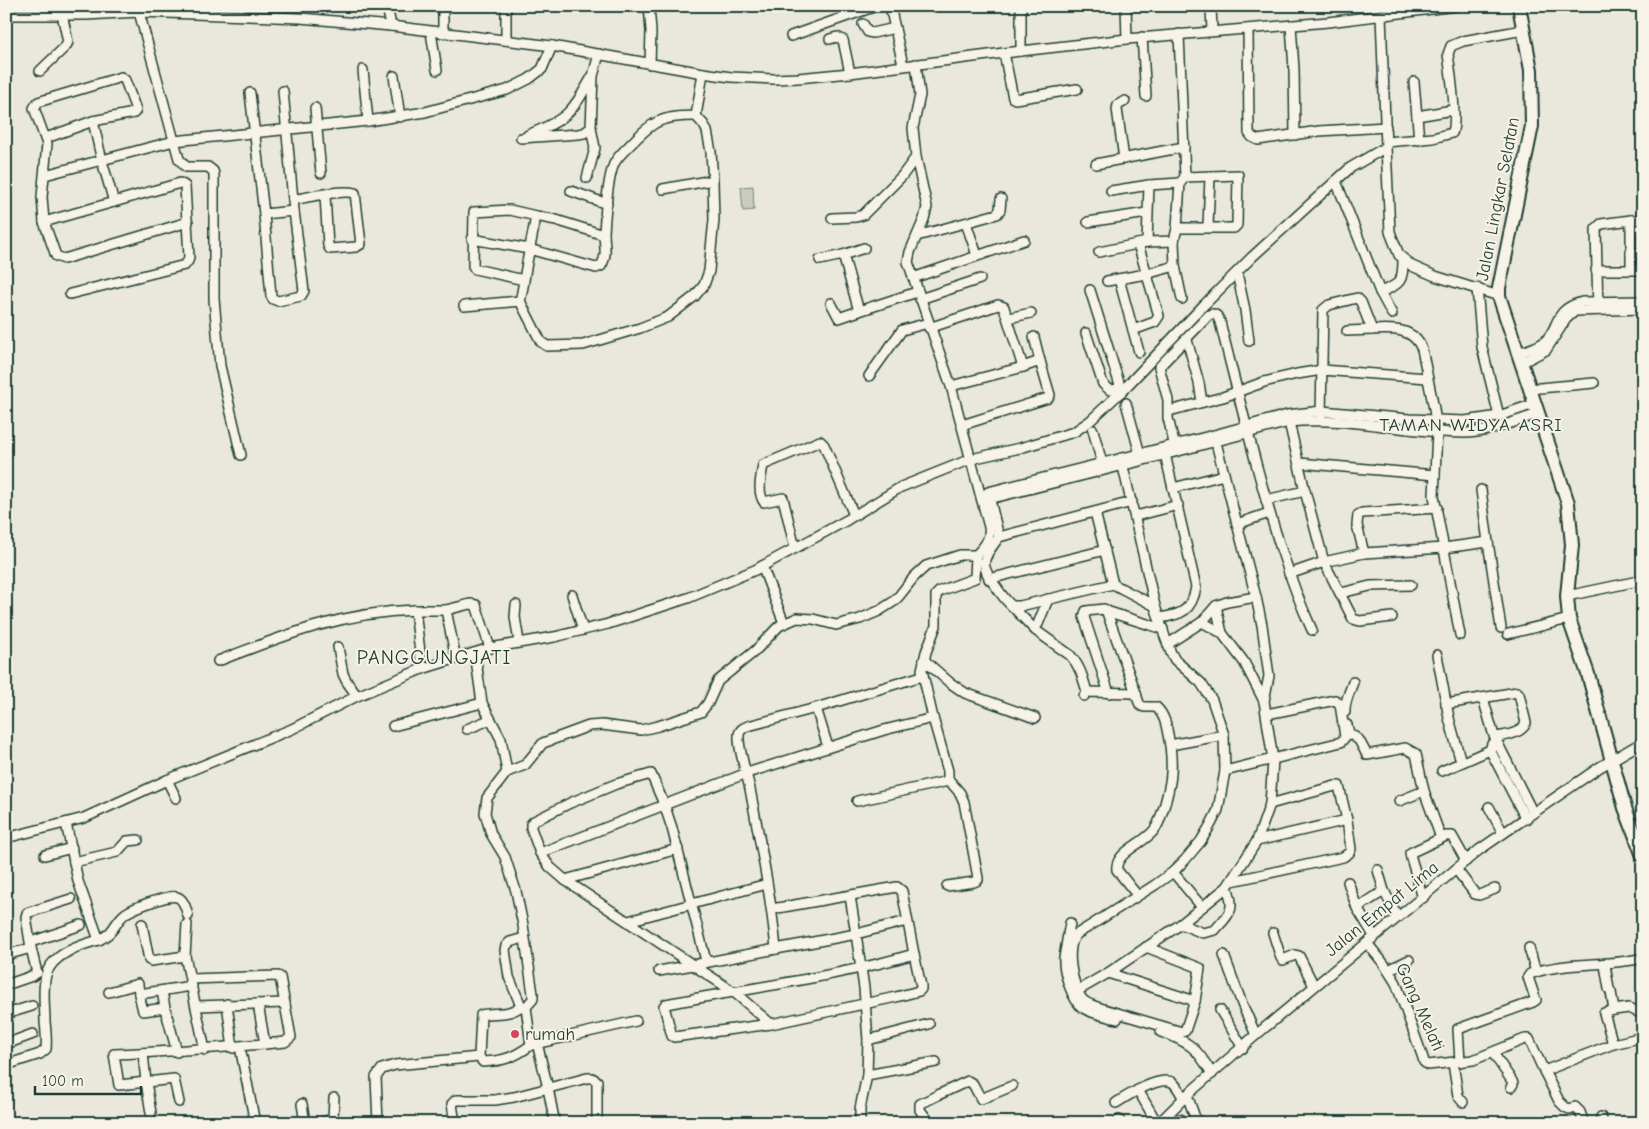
<svg xmlns="http://www.w3.org/2000/svg" width="1649" height="1129" font-family="'Comic Neue',sans-serif">
  <style>
    .pitch { fill: #c8ccc1; stroke: #74847a }
    .lines { fill: none; stroke-linecap: round; stroke-linejoin: round }
    .minor-casing { stroke: #1f3d34; stroke-width: 12 }
    .highway-casing { stroke: #1f3d34; stroke-width: 16 }
    .minor { stroke: #f7f3e8; stroke-width: 9 }
    .highway { stroke: #f7f3e8; stroke-width: 12 }
    .poi-dot { fill: #d1495b; stroke: #f7f3e8; stroke-width: 2 }
    .labels { text-anchor: middle; dominant-baseline: central; stroke-width: 4; stroke-linejoin: round; paint-order: stroke }
    .street-label { font-size: 18px; fill: #1f3d34; stroke: #f7f3e8 }
    .poi-label { font-size: 18px; fill: #1f3d34; stroke: #f7f3e8; text-anchor: start }
    .neighbourhood-label { font-size: 19px; letter-spacing: 1px; fill: #1f3d34; stroke: #f7f3e8 }
    .quarter-label { font-size: 20px; letter-spacing: 1px; fill: #1f3d34; stroke: #f7f3e8 }
  </style>
  <rect width="100%" height="100%" fill="#eae8dd"/>
  <filter id="ink" filterUnits="userSpaceOnUse"><feTurbulence type="fractalNoise" baseFrequency=".02" numOctaves="2"/><feDisplacementMap in="SourceGraphic" scale="10" xChannelSelector="R" yChannelSelector="G"/><feConvolveMatrix kernelMatrix="1 2 1 2 8 2 1 2 1" color-interpolation-filters="sRGB"/></filter>
  <g filter="url(#ink)">
    <path class="pitch" d="M753,186l1,24 -11,1 -2,-24z"/>
    <g class="lines">
      <defs>
        <g id="minor">
          <path d="M387,6l4,20"/>
          <path d="M506,6v34"/>
          <path d="M649,6l2,25 -1,33"/>
          <path d="M890,6l13,59"/>
          <path d="M1021,6v45"/>
          <path d="M1126,6l1,33"/>
          <path d="M1211,6l1,25"/>
          <path d="M139,12l40,147 7,8h22l5,4 1,3v125l6,67 21,89"/>
          <path d="M6,15h80l53,-3 161,6 91,8 161,20 151,27 28,4 43,2 24,-1 52,-5 154,-20 123,-14 201,-17 128,-16"/>
          <path d="M863,24l5,8 5,1 22,-5"/>
          <path d="M1291,25l3,44 1,66"/>
          <path d="M1248,29l1,104 3,4 6,3 61,-9 67,-4"/>
          <path d="M431,32l6,38"/>
          <path d="M443,33v-27"/>
          <path d="M791,36l85,-30"/>
          <path d="M1142,37l4,59"/>
          <path d="M830,39l7,-2 6,3 7,33"/>
          <path d="M1004,53l9,45 2,1 62,-10"/>
          <path d="M363,70l5,51"/>
          <path d="M40,71l26,-25 2,-4 -6,-28"/>
          <path d="M394,76l6,41"/>
          <path d="M1414,82l5,58"/>
          <path d="M250,93l14,121 7,82 2,3 5,2 23,-5 3,-5 -10,-80 -11,-120"/>
          <path d="M315,108l6,65"/>
          <path d="M1417,116l36,-6"/>
          <path d="M528,135c39,-16 43,-21 64,-58"/>
          <path d="M46,138l47,-17 41,-8 2,-3 -11,-30 -4,-3 -83,25 -4,6 13,36 -5,53 2,25 12,34 8,3 124,-37"/>
          <path d="M521,138l57,-4 6,-1 7,-5 2,-52 6,-22"/>
          <path d="M1386,142l47,-4 19,-5c6,-9 -2,-65 -4,-79l3,-8 12,-5 60,-11"/>
          <path d="M1386,147l4,85 9,23 13,11 23,10 64,20"/>
          <path d="M1124,159l-7,-50 1,-4 7,-4"/>
          <path d="M1096,164l88,-17"/>
          <path d="M45,175l129,-34 194,-20 57,-9 82,-22 22,-11 13,-10 10,-23"/>
          <path d="M587,178l8,-30 -4,-20"/>
          <path d="M1336,181l44,111"/>
          <path d="M663,189l50,-9"/>
          <path d="M571,191l36,13"/>
          <path d="M1111,191l38,-6 31,-2"/>
          <path d="M293,200c15,-3 49,-11 62,-7l6,51 -5,3 -26,2 -2,-3 -3,-51"/>
          <path d="M264,214l30,-3"/>
          <path d="M536,216l20,4 48,15"/>
          <path d="M832,218l24,-1 7,-2 39,-39 14,-19"/>
          <path d="M1631,220l12,-1"/>
          <path d="M44,222l70,-20"/>
          <path d="M1088,222l59,-9"/>
          <path d="M966,223l11,32"/>
          <path d="M1208,227l2,-51"/>
          <path d="M1177,228h57l3,-3 1,-50 -53,2"/>
          <path d="M917,236l80,-22 3,-4 1,-11"/>
          <path d="M472,239l57,10 67,19 5,-2c7,-11 3,-22 3,-33 1,-17 4,-55 10,-69 3,-7 10,-13 15,-18 24,-25 31,-30 67,-30l7,-43"/>
          <path d="M1174,241l1,25 7,33"/>
          <path d="M1147,242l2,-57"/>
          <path d="M864,248l-21,7 16,56 58,-19"/>
          <path d="M1099,252l48,-10 27,-1 3,-13 3,-45 5,-6 -6,-143"/>
          <path d="M1631,254l12,-1"/>
          <path d="M820,260l23,-5"/>
          <path d="M1596,270h47"/>
          <path d="M1237,273l8,37 4,31"/>
          <path d="M913,278l111,-38"/>
          <path d="M1119,279l20,73"/>
          <path d="M524,280l-49,-11 -2,-3 1,-54 36,-2 26,6c-3,17 -7,35 -10,52 -2,11 -3,22 -6,33l21,41 6,4 36,-1 57,-17 28,-11 27,-21 9,-11 5,-14 3,-32 2,-19 -1,-38 -2,-30 -4,-21 -3,-6 -8,-9"/>
          <path d="M1107,281l39,-7 29,-8"/>
          <path d="M1477,288l5,59 17,69"/>
          <path d="M1090,290l32,102"/>
          <path d="M70,294l115,-29 3,-4 1,-4 -4,-71 -5,-3 -66,19 -12,-41 -9,-40"/>
          <path d="M920,299l60,-20"/>
          <path d="M831,303l8,15 20,-7"/>
          <path d="M464,306l56,-5"/>
          <path d="M1598,310l-2,-81 5,-5 30,-4v49"/>
          <path d="M1392,314l-12,-22c21,-8 23,-10 23,-33"/>
          <path d="M1008,318l23,-5"/>
          <path d="M929,328l69,-23 6,2 1,4 18,56 -72,19"/>
          <path d="M1133,330l22,-8 4,-6 -21,-72"/>
          <path d="M1347,331l25,-1"/>
          <path d="M1086,333l17,51 7,6 10,-1"/>
          <path d="M1187,340l12,43 3,19"/>
          <path d="M1517,354c8,-4 19,-6 26,-11 18,-14 8,-33 39,-41l61,-1"/>
          <path d="M1521,363l25,-13 20,-31 9,-8 68,-2"/>
          <path d="M1023,367l17,-6 -6,-24"/>
          <path d="M869,376l33,-46 26,-7"/>
          <path d="M1529,389l65,-6"/>
          <path d="M1126,403l14,51"/>
          <path d="M1169,411l54,-14 41,-15 33,-8 25,-4 105,8"/>
          <path d="M1321,416l2,-106 6,-5 28,-7 4,4 11,28c20,-1 41,-3 50,19l12,60 3,22 -3,65 26,139"/>
          <path d="M1289,422l16,69 19,71 29,57 7,2 32,-4"/>
          <path d="M962,425l86,-27 2,-3 -10,-34"/>
          <path d="M1093,430l9,33"/>
          <path d="M1176,451l-8,-33v-18l-9,-33 50,-52c7,-3 9,2 11,7 12,48 24,96 37,145 15,55 31,110 55,163"/>
          <path d="M1299,463l136,12"/>
          <path d="M1173,488l51,-13"/>
          <path d="M989,499l159,-40 141,-37c58,-6 117,11 175,11 25,0 50,-12 74,-19"/>
          <path d="M1266,500l39,-9"/>
          <path d="M1132,502l-133,35 -11,-45 226,-57 73,-20 35,-4 87,8 56,2 34,-5 35,-12"/>
          <path d="M1136,516l42,-11"/>
          <path d="M1237,524l32,-11"/>
          <path d="M999,537c-17,23 -21,27 -2,51 4,6 9,13 15,18h8l93,-22 -18,-72"/>
          <path d="M1488,542l13,86"/>
          <path d="M795,548l-12,-50 -19,4c-7,-10 -3,-25 -1,-37l57,-24 4,4 30,70"/>
          <path d="M1364,553l-7,-28 1,-10 4,-2 75,-5"/>
          <path d="M762,566l22,57"/>
          <path d="M1289,574l35,-12 40,-9 80,-5 44,-6 -7,-52"/>
          <path d="M989,579l116,-29"/>
          <path d="M1113,584l42,22"/>
          <path d="M1341,593l29,-7 41,-1"/>
          <path d="M572,595l11,35"/>
          <path d="M1567,596l76,-16"/>
          <path d="M516,605l-1,12 4,25"/>
          <path d="M1012,606l23,24 35,25c10,11 13,23 17,37"/>
          <path d="M1216,606l6,27"/>
          <path d="M415,610h31l10,49"/>
          <path d="M446,610l24,-6 6,1 14,43"/>
          <path d="M1106,611l57,18"/>
          <path d="M1159,618c22,-3 33,-7 37,-31l-31,-133"/>
          <path d="M1202,622l20,11 22,29 20,39"/>
          <path d="M1038,624l10,-25"/>
          <path d="M1508,634l61,-15"/>
          <path d="M1168,644l34,-22 14,-16 11,-4 29,-5"/>
          <path d="M338,647l5,27 4,8 10,14"/>
          <path d="M475,653l7,50 19,36 6,33 -20,26 -2,15 6,21 14,23 11,34 7,34 10,69v5l-7,8 5,38 105,-24"/>
          <path d="M1437,655l12,63 12,44"/>
          <path d="M924,660l25,22 16,11 70,25"/>
          <path d="M218,661c67,-26 125,-49 197,-51l7,59"/>
          <path d="M1109,693l-25,-76 2,-6 18,-2 2,1 30,83"/>
          <path d="M1084,696l3,-4 49,1c4,16 4,14 20,14 11,10 11,25 14,38l54,-10"/>
          <path d="M1483,698l11,38 39,77"/>
          <path d="M1446,704l71,-12 2,2 7,29c-4,10 -21,13 -31,14"/>
          <path d="M816,708l12,39"/>
          <path d="M1345,712c-1,-10 5,-20 8,-30"/>
          <path d="M1347,725l2,8 10,7 8,15 38,-7 11,6 8,37 17,47"/>
          <path d="M393,726l89,-23"/>
          <path d="M467,729l22,-9"/>
          <path d="M1490,750l36,69"/>
          <path d="M1225,771l116,-29 4,-5 -5,-33 -5,-4 -68,14"/>
          <path d="M1442,771l48,-21 2,-6"/>
          <path d="M507,772l18,-7 18,-22 46,-17 13,-1 39,5 17,-4 43,-14 7,-9 10,-22 37,-30 24,-25 18,-8 16,1 23,6 24,-6 19,-8 14,-9 6,-6 15,-19 12,-11 34,-11h16c8,-8 15,-16 13,-28l-38,-141 -43,-124 2,-10 14,-33 3,-12 -11,-50 -3,-29 7,-33 -4,-31"/>
          <path d="M167,780l9,18"/>
          <path d="M857,801l87,-19 4,-3v-8l-15,-53"/>
          <path d="M1399,801l25,-10"/>
          <path d="M1489,807l14,26"/>
          <path d="M66,823l12,58 21,59c17,-8 15,-18 27,-27 8,-5 42,-19 51,-16 7,2 9,12 11,19"/>
          <path d="M6,838l78,-20 83,-38 125,-51 65,-33 65,-27 68,-21 64,-11 54,-13 80,-26 67,-28 92,-50 54,-33 70,-28 49,-11 54,-16 16,-11 34,-32 79,-83 49,-49 98,-89 36,-21 -5,-132"/>
          <path d="M1257,841l90,-21"/>
          <path d="M540,853l-9,-25v-4l3,-3 36,-18 46,-19 35,-10 13,30 8,24 34,133"/>
          <path d="M45,855l27,-7"/>
          <path d="M74,862l43,-10 10,-11 11,-1"/>
          <path d="M1456,869l19,25 4,1 16,-6"/>
          <path d="M1378,870l6,21 14,26"/>
          <path d="M1173,872l29,35"/>
          <path d="M565,880l113,-31"/>
          <path d="M1232,881l111,-24 6,-4 2,-4 -4,-29 -8,-34h-4l-65,18"/>
          <path d="M1348,882l9,26 17,28"/>
          <path d="M947,886l27,-4 4,-2v-2l-14,-76 -4,-9 -12,-14"/>
          <path d="M1137,895l-20,-25c-3,-18 29,-27 38,-41 5,-7 6,-14 9,-22 7,-24 9,-36 6,-62"/>
          <path d="M850,896l6,38 51,-13"/>
          <path d="M1423,898l-12,-40 -1,-5 2,-1 34,-16h6l14,25"/>
          <path d="M1357,908l27,-17"/>
          <path d="M772,909l125,-22 5,4 12,63"/>
          <path d="M628,921l139,-37"/>
          <path d="M1070,923c-2,11 -4,23 -6,35 -1,13 8,42 19,50 10,6 23,8 34,11"/>
          <path d="M142,924l7,36 2,1 34,-5 20,94"/>
          <path d="M1181,924l22,9 12,-3c15,-17 21,-20 12,-43"/>
          <path d="M1273,933l8,25 2,2 12,-5 4,1 15,30"/>
          <path d="M524,938l-14,4 -4,4 -1,4 4,27 12,29 4,1"/>
          <path d="M31,942l50,-17"/>
          <path d="M1367,943l17,21 12,19 27,75 1,4 4,3 45,-5 52,-21h4l15,32 69,-27 30,-7"/>
          <path d="M1146,947l54,21 -5,33"/>
          <path d="M1529,948l7,24"/>
          <path d="M776,949l-83,16 -128,-85 -15,-13 -10,-14 207,-80 137,-43 49,-12 -11,-48 4,-18 10,-26v-31l4,-4 35,-13 1,-23"/>
          <path d="M914,954l7,32v3l-2,2 -23,6 -125,27 -97,13 -2,-1 -8,-30 2,-2c83,-16 167,-26 248,-50z"/>
          <path d="M6,955l25,-7 -5,-31 1,-4 44,-14"/>
          <path d="M1224,955l18,49 14,31"/>
          <path d="M185,956l2,-32"/>
          <path d="M1605,965l4,24 2,3 3,18 15,-2 14,6"/>
          <path d="M1388,970l21,-10"/>
          <path d="M659,971l34,-6 41,27 37,32"/>
          <path d="M1108,973l87,28 -10,30 -3,1 -85,-25c-5,-2 -10,-3 -14,-7 -11,-12 -19,-55 -6,-66l78,-49 18,-13 12,-12 16,-19 10,-17 7,-14 7,-39 -1,-36 -12,-35 -11,-17 -26,-23 -4,-7 -6,-16 -10,-31 -34,-148"/>
          <path d="M6,985l26,-9 5,-3 -6,-25"/>
          <path d="M162,991l3,17 12,44"/>
          <path d="M1077,991l31,-18 73,-49 46,-37 30,-46 13,-37 3,-44 -9,-59 5,-25 -7,-51 -6,-28 -42,-162"/>
          <path d="M109,992l29,-8 1,10"/>
          <path d="M227,1004l6,44"/>
          <path d="M258,1004l7,40"/>
          <path d="M197,1006l88,-3"/>
          <path d="M165,1008l-22,3 -4,-17 53,-8"/>
          <path d="M1220,1010l23,38"/>
          <path d="M6,1014l26,-8"/>
          <path d="M1161,1032c29,10 36,16 51,42"/>
          <path d="M868,1040l61,-16"/>
          <path d="M537,1043l11,45 6,31"/>
          <path d="M6,1044l27,-10"/>
          <path d="M1613,1044l-9,-31 10,-3"/>
          <path d="M240,1047l15,76"/>
          <path d="M143,1053l3,29 5,31"/>
          <path d="M1493,1053l19,28 1,3 -2,3"/>
          <path d="M479,1057l4,5c21,-1 32,-5 48,-17"/>
          <path d="M1460,1062l-2,-33 75,-27 3,-2 -1,-2 -7,-21 2,-3c35,-13 76,-7 113,-16"/>
          <path d="M1453,1063l5,33 5,6"/>
          <path d="M6,1065l34,-11 6,-5c1,-9 0,-18 -1,-27 0,-15 -3,-32 1,-47 6,-21 34,-30 53,-35"/>
          <path d="M1544,1071l15,30 6,6 4,2 6,-2 5,5 4,11"/>
          <path d="M867,1075l69,-13"/>
          <path d="M1138,1090l19,33"/>
          <path d="M1187,1095l10,28"/>
          <path d="M179,1102l-5,-23 -55,6 -5,-31c58,-2 114,-7 171,-12l6,-5 -11,-60 -2,-1 -87,3"/>
          <path d="M1116,1103c11,-7 42,-27 56,-21 5,3 9,12 12,17"/>
          <path d="M302,1104l3,19"/>
          <path d="M1601,1117l2,6"/>
          <path d="M1119,1120l2,3"/>
          <path d="M320,1123l13,-4 1,-21"/>
          <path d="M378,1123l-2,-46 6,-8 13,-4 84,-8 2,-42c14,-3 28,1 40,-9"/>
          <path d="M455,1123l-3,-19 4,-4h39l19,-3 73,-19h5l5,3v42"/>
          <path d="M860,1123v-14l7,-34 1,-35 -4,-52 -8,-54 -80,15c-5,-53 -16,-107 -26,-160 -3,-14 -12,-40 -11,-53 0,-6 4,-8 9,-10l68,-18 106,-32"/>
          <path d="M930,1123l-10,-13v-6l18,-9 30,-14 5,3 8,15 31,-13"/>
          <path d="M1159,1123l28,-28 69,-60 223,-185 121,-83 43,-25"/>
          <path d="M1173,1123l7,-4 5,4"/>
        </g>
        <path id="highway" d="M1519,6l12,64 1,56 -33,162v8l69,207 4,42 -5,51 2,23 19,55 37,134 18,48"/>
      </defs>
      <use href="#minor" class="minor-casing"/>
      <use href="#highway" class="highway-casing"/>
      <use href="#minor" class="minor"/>
      <use href="#highway" class="highway"/>
    </g>
  </g>
  <circle class="poi-dot" cx="515" cy="1034" r="5"/>
  <g class="labels">
    <g class="street-label">
      <text transform="translate(1498 199) rotate(-79)">Jalan Lingkar Selatan</text>
      <text transform="translate(1382 909) rotate(-39)">Jalan Empat Lima</text>
      <text transform="translate(1420 1007) rotate(66)">Gang Melati</text>
    </g>
    <g class="poi-label">
      <text x="525" y="1034">rumah</text>
    </g>
    <g class="neighbourhood-label">
      <text x="1471" y="425">TAMAN WIDYA ASRI</text>
    </g>
    <g class="quarter-label">
      <text x="434" y="657">PANGGUNGJATI</text>
    </g>
  </g>
  <rect width="1649" height="1129" fill="none" stroke="#f7f3e8" stroke-width="25"/>
  <rect x="12" y="12" width="1624" height="1104" fill="none" stroke="#1f3d34" stroke-width="2" filter="url(#ink)"/>
  <path d="M35 1086v8h106v-8" fill="none" stroke="#1f3d34" stroke-width="2.5"/>
  <text x="42" y="1086" font-size="15" fill="#1f3d34" stroke="#f7f3e8" stroke-width="4" paint-order="stroke">100 m</text>
</svg>
